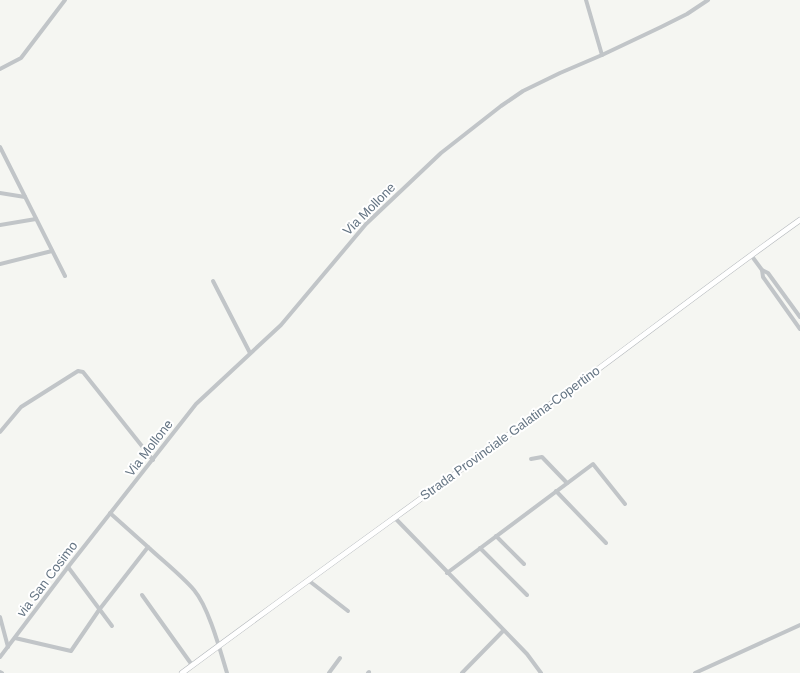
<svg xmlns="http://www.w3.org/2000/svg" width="800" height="673" font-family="Arial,sans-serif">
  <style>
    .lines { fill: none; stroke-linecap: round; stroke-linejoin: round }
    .major-casing { stroke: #b4b8bc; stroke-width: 6 }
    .minor { stroke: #c1c5c8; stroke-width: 4 }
    .major { stroke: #fff; stroke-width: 5 }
    .labels { text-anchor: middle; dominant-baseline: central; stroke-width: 4; stroke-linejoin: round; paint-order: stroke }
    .street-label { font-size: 13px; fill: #647483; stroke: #fff }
  </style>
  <rect width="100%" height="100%" fill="#f5f6f2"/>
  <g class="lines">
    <defs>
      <path id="major" d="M182,673c124,-92 249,-181 373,-272 82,-60 162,-122 245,-181"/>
    </defs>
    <use href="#major" class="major-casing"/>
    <g class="minor">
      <path d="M586,0l16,55"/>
      <path d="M0,69l21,-11 44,-58"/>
      <path d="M0,147l65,129"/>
      <path d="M0,193l25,4"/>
      <path d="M0,225l36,-6"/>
      <path d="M751,255l11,15 6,3 32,44"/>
      <path d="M0,264l52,-13"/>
      <path d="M762,270l1,7 37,52"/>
      <path d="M213,281l37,72"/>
      <path d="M0,432l21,-25 57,-36 5,1 70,88"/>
      <path d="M531,459l11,-2 25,26"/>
      <path d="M556,491l50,52"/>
      <path d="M110,513l38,34"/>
      <path d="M394,517l133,137 14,19"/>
      <path d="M496,536l28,28"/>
      <path d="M480,548l47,47"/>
      <path d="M68,567l44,59"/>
      <path d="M447,573l146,-109 32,40"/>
      <path d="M308,580l40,31"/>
      <path d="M142,595l50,70"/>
      <path d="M0,617l8,30"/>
      <path d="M15,638l56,13 28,-41 49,-63c15,14 33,28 46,43 15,18 26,60 33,83"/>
      <path d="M0,657l68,-90 128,-163 85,-79 85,-101 75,-71 60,-47 22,-15 37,-18 42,-18 59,-28 26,-13 21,-14"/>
      <path d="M0,672l2,1"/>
      <path d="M329,673l11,-15"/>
      <path d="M368,673l1,-1"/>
      <path d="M462,673l41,-42"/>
      <path d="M695,673l105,-48"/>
    </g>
    <use href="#major" class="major"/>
  </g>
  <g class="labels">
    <g class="street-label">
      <text transform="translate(369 209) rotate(-45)">Via Mollone</text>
      <text transform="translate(510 433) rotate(-36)">Strada Provinciale Galatina-Copertino</text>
      <text transform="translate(149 448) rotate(-52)">Via Mollone</text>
      <text transform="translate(47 579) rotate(-53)">via San Cosimo</text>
    </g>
  </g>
</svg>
